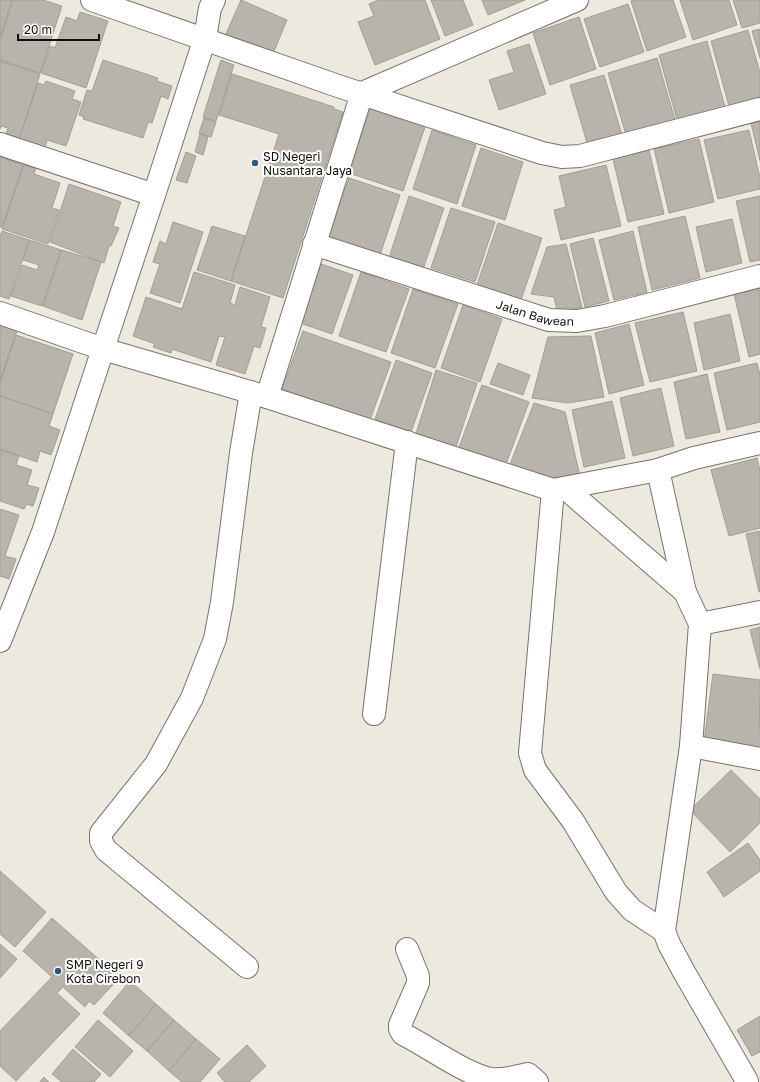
<svg xmlns="http://www.w3.org/2000/svg" width="760" height="1082" font-family="'Golos Text',sans-serif">
  <style>
    .building { fill: #b8b4ab; stroke: #a29e94 }
    .lines { fill: none; stroke-linecap: round; stroke-linejoin: round }
    .minor-casing { stroke: #78746c; stroke-width: 24 }
    .minor { stroke: #fff; stroke-width: 22 }
    .poi-dot { fill: #2c5c7a; stroke: #fff; stroke-width: 1.5 }
    .labels { text-anchor: middle; dominant-baseline: central; stroke-width: 4; stroke-linejoin: round; paint-order: stroke }
    .poi-label { font-size: 12px; fill: #100e0b; stroke: #fff; text-anchor: start }
    .street-label { font-size: 12px; fill: #100e0b; stroke: #fff }
  </style>
  <rect width="100%" height="100%" fill="#ede9df"/>
  <g class="building">
    <path d="M0,0h12l-12,38z"/>
    <path d="M13,0h30l19,6 -22,67 -40,-13v-20z"/>
    <path d="M241,0l46,20 -15,36 -47,-20z"/>
    <path d="M378,0h47l15,39 -65,26 -17,-43 16,-6 -5,-12z"/>
    <path d="M431,0h32l10,25 -28,11z"/>
    <path d="M482,0h43l-37,15z"/>
    <path d="M635,0h38l13,37 -39,14 -16,-50z"/>
    <path d="M680,0h49l8,25 -44,15z"/>
    <path d="M733,0h27v23l-18,5z"/>
    <path d="M628,4l16,48 -44,15 -16,-48z"/>
    <path d="M80,12l28,9 -22,67 -45,-15 9,-27 5,2 11,-31 11,4z"/>
    <path d="M579,17l17,52 -46,16 -17,-52z"/>
    <path d="M760,29v29l-8,-27z"/>
    <path d="M748,30l12,43v24l-31,9 -18,-65z"/>
    <path d="M707,41l18,66 -48,13 -18,-65z"/>
    <path d="M529,44l17,50 -47,16 -10,-30 25,-8 -7,-21z"/>
    <path d="M657,58l18,62 -49,15 -18,-62z"/>
    <path d="M103,60l55,18 -1,3 15,5 -4,13 -7,-3 -9,27 -4,-1 -5,16 -60,-19 1,-2 -5,-2 8,-25 5,1z"/>
    <path d="M221,60l13,5 -18,56 -13,-4z"/>
    <path d="M0,61l40,13 -21,66 -13,-5 2,-7 -7,-2 -1,3z"/>
    <path d="M232,74l102,33v2l9,3 -60,186 -52,-17 48,-147 -60,-19z"/>
    <path d="M604,75l18,60 -34,11 -18,-61z"/>
    <path d="M46,81l29,10 -3,8 9,3 -15,44 -19,-6 -2,8 -26,-8 19,-57 6,2z"/>
    <path d="M370,109l55,18 -22,64 -54,-18z"/>
    <path d="M204,118l12,4 -5,15 -12,-4z"/>
    <path d="M760,121v40l-9,-38z"/>
    <path d="M432,130l44,15 -19,59 -44,-15z"/>
    <path d="M749,130l11,48v11l-42,10 -14,-59z"/>
    <path d="M200,134l8,3 -5,18 -8,-3z"/>
    <path d="M699,139l15,63 -45,11 -15,-64z"/>
    <path d="M481,148l42,14 -18,58 -43,-14z"/>
    <path d="M649,150l15,64 -36,8 -15,-63z"/>
    <path d="M186,152l10,4 -9,27 -11,-3z"/>
    <path d="M0,157l23,8 -21,62h-2z"/>
    <path d="M24,165l12,3 -2,6 26,9 -8,25 7,2 -11,34 -46,-15z"/>
    <path d="M606,165l15,61 -60,14 -7,-30 12,-3 -7,-31z"/>
    <path d="M349,178l51,17 -20,60 -52,-17z"/>
    <path d="M69,184l52,18 -8,24 6,2 -8,18h-2l-5,17 -54,-21z"/>
    <path d="M409,196l35,12 -21,61 -34,-11z"/>
    <path d="M760,196v64l-10,2 -14,-61z"/>
    <path d="M451,208l44,14 -20,60 -44,-14z"/>
    <path d="M685,216l15,62 -48,12 -14,-63z"/>
    <path d="M732,219l10,44 -36,9 -10,-45z"/>
    <path d="M173,222l30,10 -23,71 -30,-10 10,-29 -7,-2 7,-21 6,3z"/>
    <path d="M498,223l44,15 -21,62 -44,-15z"/>
    <path d="M212,226l33,10 -14,45 -34,-11z"/>
    <path d="M2,231l27,9 -20,59 -9,-3v-60z"/>
    <path d="M633,231l14,61 -33,8 -15,-60z"/>
    <path d="M593,238l16,63 -24,6 -15,-63z"/>
    <path d="M30,240l31,10 -19,56 -31,-10 11,-31 15,5 2,-5 -16,-5z"/>
    <path d="M566,244l16,63 -24,7 -4,-17 -23,-3 16,-47z"/>
    <path d="M62,250l39,12 -19,58 -39,-14z"/>
    <path d="M321,264l32,11 -21,59 -32,-11z"/>
    <path d="M194,272l41,13 -5,18 5,2 5,-18 30,10 -9,30 5,1 -6,20 -6,-2 -9,28 -29,-9 9,-28 -6,-1 -8,26 -39,-13 -1,4 -18,-6 2,-3 -22,-8 13,-39 36,12z"/>
    <path d="M361,272l48,17 -23,63 -47,-16z"/>
    <path d="M760,287v67l-11,3 -15,-63z"/>
    <path d="M413,289l45,15 -23,64 -44,-15z"/>
    <path d="M463,305l39,14 -22,63 -39,-14z"/>
    <path d="M683,312l14,59 -47,11 -15,-59z"/>
    <path d="M730,314l10,47 -36,9 -10,-47z"/>
    <path d="M629,324l15,61 -35,9 -14,-61z"/>
    <path d="M0,325l17,6 -17,50z"/>
    <path d="M303,331l88,31 -21,58 -88,-31z"/>
    <path d="M16,335l57,19 -20,60 -53,-18v-13z"/>
    <path d="M591,336l13,61 -36,6 -36,-5 16,-61z"/>
    <path d="M396,360l36,13 -21,59 -36,-13z"/>
    <path d="M498,363l32,12 -7,20 -33,-11z"/>
    <path d="M757,363l3,12v47l-33,8 -13,-57z"/>
    <path d="M436,370l41,13 -22,67 -40,-13z"/>
    <path d="M707,374l13,58 -34,7 -12,-57z"/>
    <path d="M482,385l47,17 -24,65 -47,-17z"/>
    <path d="M661,388l13,58 -41,10 -13,-58z"/>
    <path d="M0,396l53,18 -4,12 11,4 -9,25 -11,-4 -3,11 -37,-13z"/>
    <path d="M612,401l13,57 -41,9 -12,-57z"/>
    <path d="M534,403l31,9 15,64 -20,9 -51,-18z"/>
    <path d="M0,450l19,6 -3,9 16,5 -5,15 12,3 -6,18 -7,-2 -2,5 -24,-8z"/>
    <path d="M757,458l3,13v57l-31,8 -18,-66z"/>
    <path d="M0,509l19,6 -14,41 11,3 -7,20 -9,-3z"/>
    <path d="M760,531v61h-1l-13,-58z"/>
    <path d="M760,627v42l-10,-39z"/>
    <path d="M713,674l47,6 -1,69 -55,-8z"/>
    <path d="M731,770l29,29v24l-30,29 -40,-42z"/>
    <path d="M748,843l12,17v11l-36,26 -17,-25z"/>
    <path d="M0,871l46,41 -31,35 -15,-13z"/>
    <path d="M52,918l58,51 1,-2 10,9 -27,29 -5,-4 -4,6 -22,-20 -6,6 23,21 -64,67 -16,-15v-35l52,-54 -29,-26z"/>
    <path d="M0,944l17,15 -17,19z"/>
    <path d="M130,981l26,23 -27,32 -26,-23z"/>
    <path d="M156,1004l18,16 -27,31 -18,-15z"/>
    <path d="M760,1016v36l-8,4 -15,-26z"/>
    <path d="M98,1020l35,31 -23,26 -35,-30z"/>
    <path d="M174,1020l22,19 -27,32 -22,-20z"/>
    <path d="M196,1039l24,20 -20,23h-18l-13,-11z"/>
    <path d="M247,1045l19,21 -17,16h-24l-8,-9z"/>
    <path d="M73,1049l28,25 -7,8h-32l-10,-8z"/>
    <path d="M44,1077l5,5h-9z"/>
  </g>
  <g class="lines">
    <defs>
      <g id="minor">
        <path d="M92,0l246,86 204,67 20,4 18,-1 180,-47"/>
        <path d="M0,144l154,51 -51,154 -103,-36"/>
        <path d="M154,195l51,-157 5,-30 4,-8"/>
        <path id="s1" d="M314,244l235,76 28,1 28,-5 155,-40"/>
        <path d="M267,397l95,-304 215,-93"/>
        <path d="M565,488l120,104"/>
        <path d="M553,490l-23,263 5,17 38,51 43,71 16,18 32,21"/>
        <path d="M700,624l60,-12"/>
        <path d="M0,641l43,-109 60,-183 164,48 286,93 105,-20"/>
        <path d="M374,714l33,-272"/>
        <path d="M691,746l69,13"/>
        <path d="M407,949l11,27v7l-18,42v4l3,5c24,12 64,41 88,45 12,1 25,-2 37,-5l9,8"/>
        <path d="M247,967l-141,-117 -5,-9v-8l55,-69 36,-66 23,-59 7,-37 19,-149 10,-61"/>
        <path d="M747,1081l-63,-109 -15,-28 -5,-13 27,-185 9,-122 -15,-32 -27,-122 36,-12 66,-15"/>
      </g>
    </defs>
    <use href="#minor" class="minor-casing"/>
    <use href="#minor" class="minor"/>
  </g>
  <g class="poi-dot">
    <circle cx="255" cy="163" r="4"/>
    <circle cx="58" cy="971" r="4"/>
  </g>
  <g class="labels">
    <g class="poi-label">
      <text x="263" y="156">SD Negeri<tspan x="263" dy="14">Nusantara Jaya</tspan></text>
      <text x="66" y="964">SMP Negeri 9<tspan x="66" dy="14">Kota Cirebon</tspan></text>
    </g>
    <g class="street-label">
      <text stroke="none"><textPath href="#s1" startOffset="232">Jalan Bawean</textPath></text>
    </g>
  </g>
  <path d="M18 34v6h81v-6" fill="none" stroke="#100e0b" stroke-width="2"/>
  <text x="24" y="34" font-size="12" fill="#100e0b" stroke="#ffffff" stroke-width="3" paint-order="stroke">20 m</text>
</svg>
